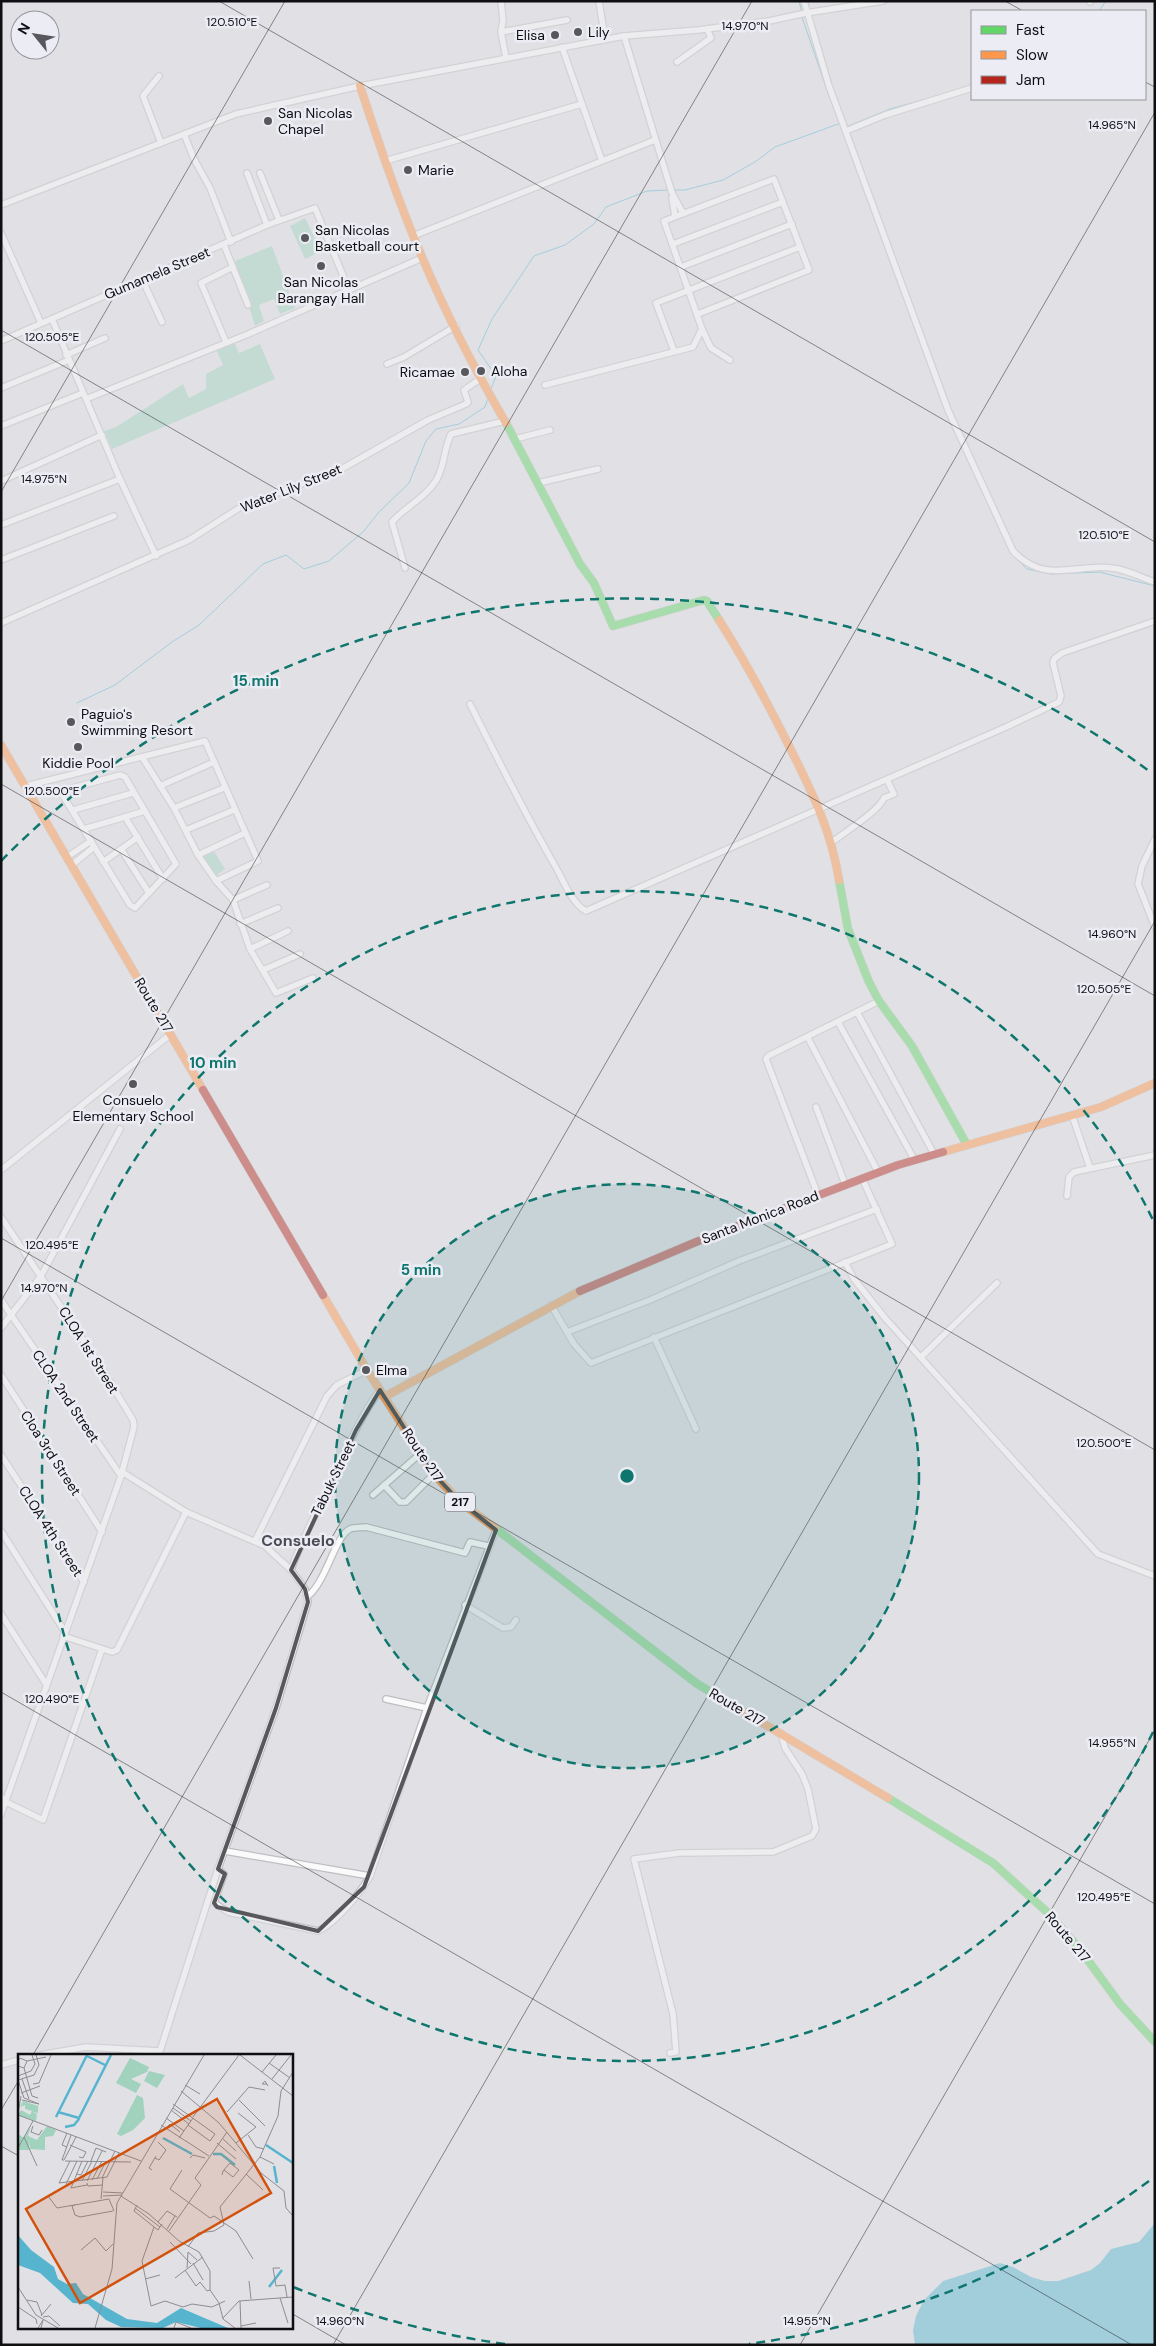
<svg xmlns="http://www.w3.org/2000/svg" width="1156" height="2346" font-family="'DM Sans',sans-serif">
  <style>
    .green { fill: #a0d2be }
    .water { fill: #56b4cf }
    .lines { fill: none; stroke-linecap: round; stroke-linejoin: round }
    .stream { stroke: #56b4cf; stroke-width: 1 }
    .street-casing { stroke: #bfbfc2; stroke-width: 8 }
    .fast-casing { stroke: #bfbfc2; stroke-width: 9 }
    .slow-casing { stroke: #bfbfc2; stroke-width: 9 }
    .jam-casing { stroke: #bfbfc2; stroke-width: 9 }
    .street { stroke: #fafafb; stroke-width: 5.5 }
    .fast { stroke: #63d668; stroke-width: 8 }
    .slow { stroke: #ff974d; stroke-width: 8 }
    .jam { stroke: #b3261e; stroke-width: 8 }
    .marked { fill: none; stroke: #58585c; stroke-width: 4; stroke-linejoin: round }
    .ticks { fill: none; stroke: #0f0f12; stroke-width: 1; stroke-opacity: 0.45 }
    .ring { fill: none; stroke: #0f766e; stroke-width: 2.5; stroke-dasharray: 9 6 }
    .poi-dot { fill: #58585c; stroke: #ececf5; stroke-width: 2 }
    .labels { text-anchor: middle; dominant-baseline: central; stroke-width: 5; stroke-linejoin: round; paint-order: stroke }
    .shield { fill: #ececf5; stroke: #515156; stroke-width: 1 }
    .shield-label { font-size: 12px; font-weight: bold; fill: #0f0f12 }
    .poi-label { font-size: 14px; fill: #0f0f12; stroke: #ececf5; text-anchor: start }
    .street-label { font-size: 14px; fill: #0f0f12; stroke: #ececf5 }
    .quarter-label { font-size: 16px; font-weight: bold; fill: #4d4c54; stroke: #ececf5 }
    .inset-river { fill: none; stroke: #56b4cf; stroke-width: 2.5 }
    .inset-road { fill: none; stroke: #8d8d91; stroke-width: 1 }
    .view { fill: #d2520d; fill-opacity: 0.15; stroke: #d2520d; stroke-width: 2.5 }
    .inset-edge { fill: none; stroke: #0f0f12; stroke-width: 2.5 }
    .ticks-label { font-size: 12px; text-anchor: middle; fill: #0f0f12; stroke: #ececf5; stroke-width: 5; stroke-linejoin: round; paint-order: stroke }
    .centre { fill: #0f766e; stroke: #ececf5; stroke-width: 2.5 }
    .ring-label { font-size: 15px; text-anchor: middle; font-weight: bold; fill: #0f766e; stroke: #ececf5; stroke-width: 5; stroke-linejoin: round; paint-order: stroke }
  </style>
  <rect width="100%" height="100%" fill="#e1e1e5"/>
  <g class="green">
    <path d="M305,218l16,33 -16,8 -15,-33z"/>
    <path d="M272,246l23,62 -15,6 -6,-15 -15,6 5,16 -9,5 -20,-65z"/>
    <path d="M234,342l5,11 21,-9 15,35 -163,70 -8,-18 12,-4 67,-43 6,14 17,-9v-15l17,-9 -7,-16z"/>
    <path d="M213,850l12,19 -11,8 -12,-20z"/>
  </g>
  <path class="water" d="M1155,2223v122h-240l-2,-15 3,-14 8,-16 19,-19 57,-18 13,4 18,10 14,4h13l33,-11 9,-7 11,-14 28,-7z"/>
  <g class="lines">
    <g class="stream">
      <path d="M799,1l3,12"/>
      <path d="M1099,11l7,-10"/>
      <path d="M802,17l27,79"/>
      <path d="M846,127l44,-18 40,-11"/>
      <path d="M673,190h12l38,-10 32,-18 20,-15 66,-24"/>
      <path d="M878,228l14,39"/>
      <path d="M490,392l6,-16 -18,-26 14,-31 42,-63 31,-11 29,-21 12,-17 41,-16 22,-1"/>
      <path d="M946,411l5,12"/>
      <path d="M1012,554l15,15 24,5 48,-2 56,14"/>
      <path d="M77,703l38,-18 57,-43 27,-17 64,-61 23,-9 18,14 25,-8 35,-30 15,-19 30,-29 17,-42 10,-12 23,-5 26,-17 3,-9"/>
    </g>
    <defs>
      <g id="street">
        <path d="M501,1l2,19 -2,12 5,26"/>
        <path d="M599,1l6,38"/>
        <path d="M804,1l25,85 119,324 65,141c34,36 65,10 105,18 13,3 25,9 37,13"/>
        <path d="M1090,1v1"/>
        <path d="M501,32l66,-12"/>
        <path d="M624,36l48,157 11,20"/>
        <path d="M562,47l40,114"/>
        <path d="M677,62l34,-24 -4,-9"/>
        <path d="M159,76l-16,20 18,47"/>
        <path d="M846,131l39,-16 87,-27"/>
        <path d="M184,134l10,25 16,29 21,54"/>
        <path d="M385,161l197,-57"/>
        <path d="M247,173l20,52"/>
        <path d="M260,173l19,47"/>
        <path d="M672,198l3,18"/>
        <path d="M1,205l235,-91 124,-28 264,-50 74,-6 71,-9 37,-8 77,-12"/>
        <path d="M1,233l40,90"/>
        <path d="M413,236l242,-96"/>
        <path d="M673,244l110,-42"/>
        <path d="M224,245l24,60"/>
        <path d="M681,267l111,-43"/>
        <path d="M142,279l20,43"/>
        <path d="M698,314l111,-44 -35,-91 -110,42 38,108 9,19 19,12"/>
        <path d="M52,319l68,160 36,77"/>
        <path d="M1,341l266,-116 48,-17 34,82"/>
        <path d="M226,342l-25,-59 32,-16"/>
        <path d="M674,351l-18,-48 144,-56"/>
        <path d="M66,355l39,-17"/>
        <path d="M387,364l17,-7 52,-31"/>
        <path d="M545,385l148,-38 9,-18"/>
        <path d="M1,388l68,-28"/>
        <path d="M86,399l160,-64 176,-77"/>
        <path d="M1,426l82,-33"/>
        <path d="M515,439l35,-9"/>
        <path d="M1,481l101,-46"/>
        <path d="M538,483l60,-14"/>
        <path d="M1,525l119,-46"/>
        <path d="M1,560l113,-44"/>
        <path d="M405,568l-13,-46c14,-16 34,-24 45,-43 8,-15 7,-31 14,-45l54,-13"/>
        <path d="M1,623l188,-83 55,-35 94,-34 90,-51 38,-16 2,-2 -4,-12 16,-11"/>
        <path d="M470,704c27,54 54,108 84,160 9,15 17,39 32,47l420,-184 53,-25 2,-6 -8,-33 1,-4 8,-6 93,-32"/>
        <path d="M142,757l32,51 24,47 18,26 17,19 17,49 26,44 37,-15"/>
        <path d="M120,775l5,2 51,87 -41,44 -5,-3 -68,-111 3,-4z"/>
        <path d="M26,786l179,-45 53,120 -42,20"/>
        <path d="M160,786l54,-24"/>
        <path d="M174,808l50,-20"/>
        <path d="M73,810l60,-17"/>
        <path d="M125,817l38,62"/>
        <path d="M84,829l61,-18"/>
        <path d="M186,830l48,-20"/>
        <path d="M1155,839l-13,27 -4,18 17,43"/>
        <path d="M832,842c13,-10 47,-31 52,-44l10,-4 -7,-14"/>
        <path d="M121,849l28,44"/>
        <path d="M198,855l47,-22"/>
        <path d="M67,857l24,-16"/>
        <path d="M103,862l35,-25"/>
        <path d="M72,865l22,-18"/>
        <path d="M233,900l34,-15"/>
        <path d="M240,924l38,-16"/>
        <path d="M250,949l38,-18"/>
        <path d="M263,970l37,-16"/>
        <path d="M857,1012l77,142"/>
        <path d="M838,1022l76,137"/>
        <path d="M808,1038l70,134"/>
        <path d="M816,1107l29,77"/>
        <path d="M1072,1115l18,53"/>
        <path d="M1,1170l170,-136"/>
        <path d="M818,1195l-52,-136 2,-3 111,-55"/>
        <path d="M1067,1196l2,-19 5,-5 81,-17"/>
        <path d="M1,1217l98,147 34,56 1,7 -13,49 -120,338"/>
        <path d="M845,1262l9,17 31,39 213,236 57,22"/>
        <path d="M1,1300l120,176"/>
        <path d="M551,1305l23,39 17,19 301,-119 -30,-66"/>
        <path d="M1,1328l40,-52 79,-147"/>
        <path d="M567,1332l83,-32 89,-39 138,-52"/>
        <path d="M654,1337l42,92"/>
        <path d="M921,1357l76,-74"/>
        <path d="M1,1375l101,157"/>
        <path d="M1,1455l83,127"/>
        <path d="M384,1485l16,17h6l28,-28"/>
        <path d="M373,1495l48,-42"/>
        <path d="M1,1531l64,101"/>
        <path d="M255,1541l72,-145 10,-11 30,-15"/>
        <path d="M291,1570c11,-32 27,-61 42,-92 14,-30 27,-61 47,-88"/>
        <path d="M308,1596c18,-14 27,-60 42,-67 4,-2 11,-1 16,-2l99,26 5,-11 18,4"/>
        <path d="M465,1605l38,23 8,-1 5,-7"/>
        <path d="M1,1614l45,70"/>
        <path d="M63,1636l49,16 5,-2 69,-138"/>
        <path d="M386,1699l41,9"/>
        <path d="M1,1797l5,5 37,18 59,-171"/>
        <path d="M225,1851l145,25"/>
        <path d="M218,1869l6,5 -10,29 14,9 90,19c18,-8 42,-38 52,-55l57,-168 69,-178"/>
        <path d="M670,2053l6,-1 -3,-38 -39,-155 45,-6 94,-1 39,-16 4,-7 -8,-40 -6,-15 -17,-26 -4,-15"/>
        <path d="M40,2055l46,-8 74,4 58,-182 58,-161 32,-106 -3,-13 -14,-19 -26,-24 -79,-34 -64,-40"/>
        <path d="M1,2065l18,-5"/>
      </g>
      <g id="fast">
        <path d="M506,423l74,141 14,19 19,43 91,-26 3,1 12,19"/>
        <path d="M839,880l9,49 21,53 10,19 33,45 55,99"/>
        <path d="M495,1528l201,155 23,14"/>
        <path d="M888,1798l105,65 54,49 32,36 41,56 35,38"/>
      </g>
      <g id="slow">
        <path d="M360,86c19,58 38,115 62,171 24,57 53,113 84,166"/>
        <path d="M719,620c27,42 47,80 69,124 23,46 43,85 51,136"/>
        <path d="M1,745l202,345"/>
        <path d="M943,1152l158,-45 54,-24"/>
        <path d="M323,1295l44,75 67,104 24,26 37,28"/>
        <path d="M384,1397l196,-106"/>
        <path d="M719,1697l169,101"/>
      </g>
      <g id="jam">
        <path d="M203,1090l120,205"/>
        <path d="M580,1291l116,-49 202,-77 45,-13"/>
      </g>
    </defs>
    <use href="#street" class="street-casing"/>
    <use href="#fast" class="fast-casing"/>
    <use href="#slow" class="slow-casing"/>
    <use href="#jam" class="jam-casing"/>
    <use href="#street" class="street"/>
    <use href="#fast" class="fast"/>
    <use href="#slow" class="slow"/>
    <use href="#jam" class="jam"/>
  </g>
  <path d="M0 0H1156V2346H0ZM380,1390l54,84 24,26 38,30 -132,357 -46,44 -101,-24 -3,-4 11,-29 -7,-5 58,-161 32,-106 -3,-13 -14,-19 65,-140z" fill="#e1e1e5" fill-opacity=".55" fill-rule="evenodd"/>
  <path class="marked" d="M380,1390l54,84 24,26 38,30 -132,357 -46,44 -101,-24 -3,-4 11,-29 -7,-5 58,-161 32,-106 -3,-13 -14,-19 65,-140z"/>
  <path class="ticks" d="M219,1l936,541M1005,1l18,10M1145,82l10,5M1,330l1154,666M1,492l284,-491M1,784l1154,666M1,1238l1154,666M1,1301l751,-1300M1,1692l1131,653M33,2055l1122,-1943M1,2110l18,-30M1,2146l18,10M291,2313l55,32M333,2345l822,-1424M800,2345l355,-615"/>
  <circle cx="627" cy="1476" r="292" fill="#0f766e" fill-opacity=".12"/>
  <g class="ring">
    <circle cx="627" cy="1476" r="292"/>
    <path d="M1153 1732A585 585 0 1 1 1153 1220"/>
    <path d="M1149 2181A877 877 0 0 1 749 2344M505 2344A877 877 0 0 1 291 2286M1 861A877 877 0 0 1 1149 771"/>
  </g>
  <g class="poi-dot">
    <circle cx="578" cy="32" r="5"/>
    <circle cx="555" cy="35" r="5"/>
    <circle cx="268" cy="121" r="5"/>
    <circle cx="408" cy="170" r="5"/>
    <circle cx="305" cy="238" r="5"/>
    <circle cx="321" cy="266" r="5"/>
    <circle cx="481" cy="371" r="5"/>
    <circle cx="465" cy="372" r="5"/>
    <circle cx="71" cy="722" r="5"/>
    <circle cx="78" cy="747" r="5"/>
    <circle cx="133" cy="1084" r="5"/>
    <circle cx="366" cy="1370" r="5"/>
  </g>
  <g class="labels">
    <rect class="shield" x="445" y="1492.5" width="30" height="19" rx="4"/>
    <g class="shield-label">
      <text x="460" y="1502">217</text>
    </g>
    <g class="poi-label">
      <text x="588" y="32">Lily</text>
      <text x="545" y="35" text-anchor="end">Elisa</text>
      <text x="278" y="113">San Nicolas<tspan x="278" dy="16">Chapel</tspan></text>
      <text x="418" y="170">Marie</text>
      <text x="315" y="230">San Nicolas<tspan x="315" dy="16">Basketball court</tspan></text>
      <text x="321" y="282" text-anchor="middle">San Nicolas<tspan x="321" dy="16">Barangay Hall</tspan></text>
      <text x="491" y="371">Aloha</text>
      <text x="455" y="372" text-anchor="end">Ricamae</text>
      <text x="81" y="714">Paguio's<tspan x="81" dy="16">Swimming Resort</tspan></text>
      <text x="78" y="763" text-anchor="middle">Kiddie Pool</text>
      <text x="133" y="1100" text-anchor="middle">Consuelo<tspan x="133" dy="16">Elementary School</tspan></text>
      <text x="376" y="1370">Elma</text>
    </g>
    <g class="street-label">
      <text transform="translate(157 273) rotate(-23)">Gumamela Street</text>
      <text transform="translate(291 488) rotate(-22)">Water Lily Street</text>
      <text transform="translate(154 1005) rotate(59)">Route 217</text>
      <text transform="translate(760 1217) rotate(-21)">Santa Monica Road</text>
      <text transform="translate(89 1350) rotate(58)">CLOA 1st Street</text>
      <text transform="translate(66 1396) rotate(56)">CLOA 2nd Street</text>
      <text transform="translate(51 1453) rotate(57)">Cloa 3rd Street</text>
      <text transform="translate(423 1455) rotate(56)">Route 217</text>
      <text transform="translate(333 1478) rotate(-64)">Tabuk Street</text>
      <text transform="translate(51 1531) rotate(57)">CLOA 4th Street</text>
      <text transform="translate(737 1707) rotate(30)">Route 217</text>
      <text transform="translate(1068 1937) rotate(50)">Route 217</text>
    </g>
    <g class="quarter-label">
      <text x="298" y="1540">Consuelo</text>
    </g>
  </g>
  <g transform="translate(18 2054)">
    <rect width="275" height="275" fill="#e1e1e5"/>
    <path d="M112,4l19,9 -2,5 -16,7 10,5 -5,9 -20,-10zM131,17l16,4 -8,13 -13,-7zM119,41l6,3 2,20 -12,12 -12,6 -4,-2zM5,47l15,5v7l-6,-1 5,2 -1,7 -18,-6 3,-5 9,5 2,-4 -7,-2v-4l-5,2zM13,72l-3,10 9,4 10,-14 9,4 -3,6 -8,1v13l-15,-1 -1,-9v10h-10l-1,-16 6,4z" fill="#a0d2be"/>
    <path d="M0,181l13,15 23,17 4,12 9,5 9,-1 7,11 44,25 30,4 24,-15 47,20h-27l-25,-6 -13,6 -42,-1 -15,-7 -18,-16 -15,-1 -33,-30 -22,-8z" fill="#56b4cf"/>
    <path class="inset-river" d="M69,2l18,9M40,58l21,6 32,-63M38,63l31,-62M47,73l9,-2 5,-6M145,84l29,16M248,91l27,18M195,100h8l14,11M256,112l3,17M251,233l13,-17"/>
    <path class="inset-road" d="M18,1l3,10 -5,10 -16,5 6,18 15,6M222,1l53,41M0,7l2,-3 7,3 -3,7M9,7l19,-4M251,9l21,15M0,12l6,2 8,28 6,2M244,18l14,-17M0,22l13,-5 4,-7 -3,-9M4,25l7,20M254,25l19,-24M15,30l6,-1 12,-28M249,30h-5l3,-3 3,5M167,31l15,9M163,37l38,32 42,50 23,18 2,17 7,8M3,39l19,-7M4,46l17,4M221,46l26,26M155,50l42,30 -5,7M155,54l18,13M153,56l18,14M209,58l22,-25 16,3M0,59l3,-17M0,61l123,46M175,63l46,-62M148,64l18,13M143,71l48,31M170,71l22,16M15,72l-2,6 8,3 3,-5M148,74l4,-4 10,8M49,79l-5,12 5,2M230,81l8,12 8,2M6,83l13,29M161,84l14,-20M204,84l14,13M199,89l19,16M218,89l20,-16 -18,-14M52,91l16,7 -3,6 -4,-1M0,94l15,-27M242,103l14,7M137,104l4,2 7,-10 -8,-8M172,104l3,-3 12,3M46,106h-2l9,-25M46,106l12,-23M47,107l66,1M52,107l-11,22 48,-6 12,-24M64,107l-11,27 16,-3M73,107l5,-13 10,4M134,116l-3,-2 7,-12M164,116l-12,19 40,29 4,-2 22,15 17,28M58,120l5,1 7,-14M228,120l17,16M204,121l1,-4 7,-8 9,7 -6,7 -9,-7M84,124l13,-27M79,125l9,-18M74,126l10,-19M64,127l10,-20M69,127l15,-30M69,129l1,3 15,-1M48,130l11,-23M85,138l20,1M30,142l9,12 52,-9 5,12M85,142l19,-1M103,142l28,18 30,27 20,11 11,19v19l9,13 4,16 12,9M83,145l2,-21M57,151l-3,1 3,9 5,2 33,-6M119,151l-3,6 24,19 4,-6M117,154l25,19M140,168l9,-11 10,6M136,173l-12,34 9,45 14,-5 18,6 9,-3 20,3 13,-6M149,175l8,-13M151,177l32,-46 -6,-7 32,-46M152,188l21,22M170,193l10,-14 16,-2 10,-6 -4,-18 40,-50 18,-41 3,-25 12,-19M63,196l14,-12 11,13 7,-7M175,209l10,17M169,214l1,-16 9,8M262,214h-7l3,18 9,-1 2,12M167,216l11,16 4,-4 7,9 3,-1M157,224l28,-21M127,225l15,-4M231,227l2,18M0,233l18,28 22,13M262,244l8,25M9,246l10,2 5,13M222,247l1,27M0,253l18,12 1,5M23,262l10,-12M25,263l6,-1 11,10M205,264l16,-17 54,-4M223,272l15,-3M20,274l5,-8 -2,8M77,274l17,-59 5,-66 87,-148M156,274l2,-6 15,6"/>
    <path class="view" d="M199,45l54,94 -191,110 -54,-94z"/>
    <rect width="275" height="275" class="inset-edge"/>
  </g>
  <g class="ticks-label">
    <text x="232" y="26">120.510°E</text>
    <text x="745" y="30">14.970°N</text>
    <text x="1112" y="129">14.965°N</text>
    <text x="52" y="341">120.505°E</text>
    <text x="44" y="483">14.975°N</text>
    <text x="1104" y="539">120.510°E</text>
    <text x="52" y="795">120.500°E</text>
    <text x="1112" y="938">14.960°N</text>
    <text x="1104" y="993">120.505°E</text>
    <text x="52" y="1249">120.495°E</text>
    <text x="44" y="1292">14.970°N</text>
    <text x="1104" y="1447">120.500°E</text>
    <text x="52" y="1703">120.490°E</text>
    <text x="1112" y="1747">14.955°N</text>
    <text x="1104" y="1901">120.495°E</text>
    <text x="340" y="2325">14.960°N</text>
    <text x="807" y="2325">14.955°N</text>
  </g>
  <circle cx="627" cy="1476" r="8" class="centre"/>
  <g class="ring-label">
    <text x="256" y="686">15 min</text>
    <text x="213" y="1068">10 min</text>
    <text x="421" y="1275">5 min</text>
  </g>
  <rect width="1156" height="2346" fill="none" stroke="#0f0f12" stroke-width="5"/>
  <rect x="971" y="10" width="175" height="90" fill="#ececf5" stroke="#94949a"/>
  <rect x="981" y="26" width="25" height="8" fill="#63d668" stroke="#94949a"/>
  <text x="1016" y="35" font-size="15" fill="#0f0f12">Fast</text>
  <rect x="981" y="51" width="25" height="8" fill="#ff974d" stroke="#94949a"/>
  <text x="1016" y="60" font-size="15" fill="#0f0f12">Slow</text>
  <rect x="981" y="76" width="25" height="8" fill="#b3261e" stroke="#94949a"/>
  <text x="1016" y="85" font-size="15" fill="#0f0f12">Jam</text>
  <g transform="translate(35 35) rotate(300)"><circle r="24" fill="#ececf5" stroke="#94949a"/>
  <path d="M0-4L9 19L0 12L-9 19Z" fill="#58585c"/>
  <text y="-8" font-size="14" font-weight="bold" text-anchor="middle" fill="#0f0f12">N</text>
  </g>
</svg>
